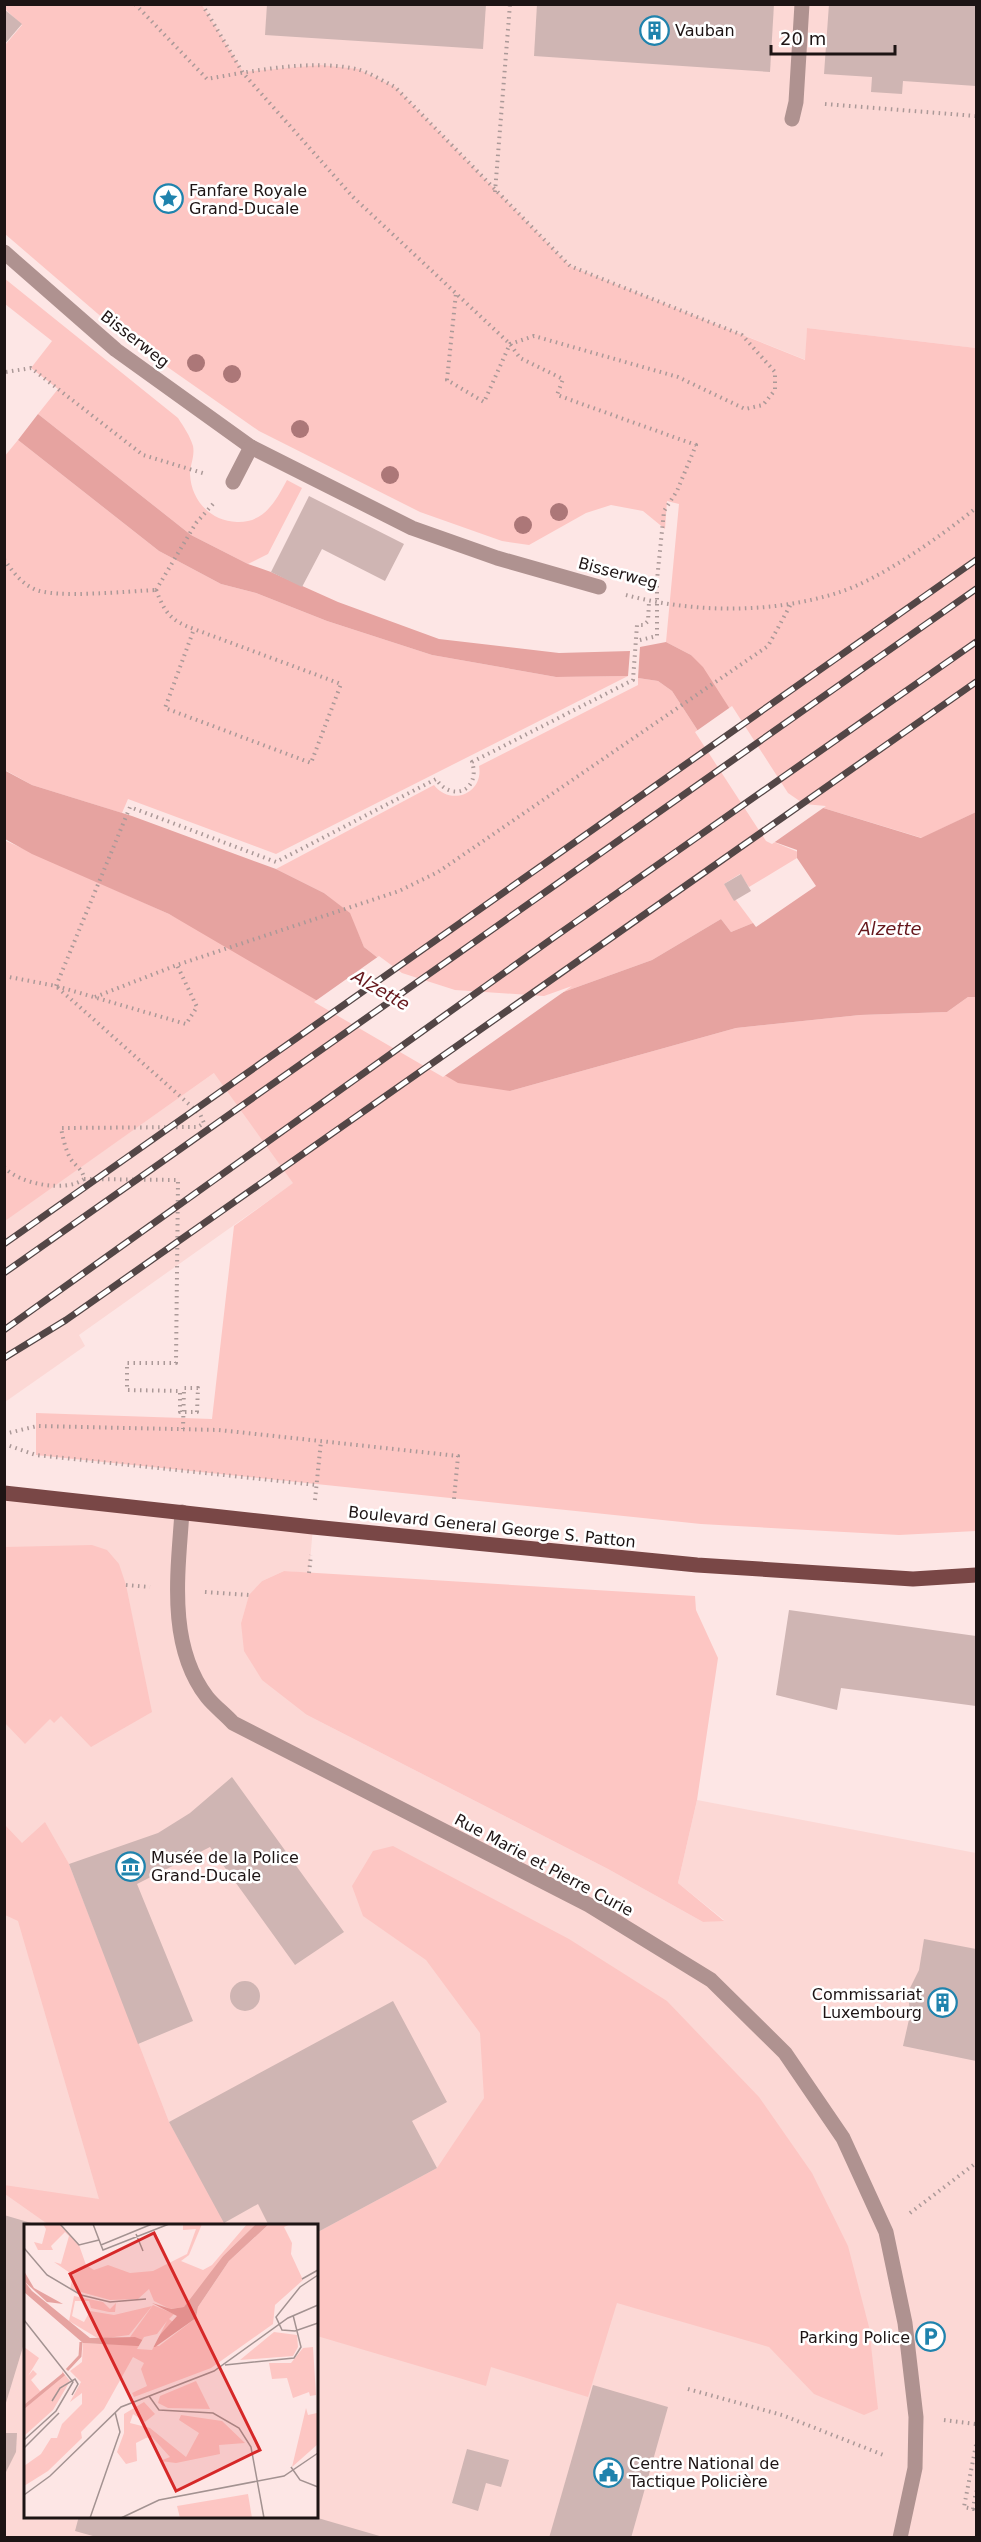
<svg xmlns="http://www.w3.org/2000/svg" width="981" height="2542" font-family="'DejaVu Sans',sans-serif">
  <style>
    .built { fill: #fcd8d5; fill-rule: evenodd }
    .green { fill: #fdc6c3 }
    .water { fill: #e6a3a0 }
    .pier { fill: #fde6e5 }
    .building { fill: #cfb5b3 }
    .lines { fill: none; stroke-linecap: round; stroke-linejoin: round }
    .path { stroke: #ab9998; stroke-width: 4; stroke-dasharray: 1.5 4.5; stroke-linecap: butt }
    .service { stroke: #af9290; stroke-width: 15 }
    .minor { stroke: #af9290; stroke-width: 15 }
    .primary { stroke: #794746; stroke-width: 15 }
    .rail-casing { stroke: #534646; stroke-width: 7 }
    .rail { stroke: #fff; stroke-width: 4.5; stroke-dasharray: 14; stroke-linecap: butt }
    .tree { fill: #ac7778 }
    .labels { text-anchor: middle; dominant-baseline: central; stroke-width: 5; stroke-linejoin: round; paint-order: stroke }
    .poi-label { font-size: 16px; fill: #1d1414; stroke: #fff; text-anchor: start }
    .street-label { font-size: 16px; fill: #1d1414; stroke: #fff }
    .water-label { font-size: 18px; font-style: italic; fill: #65171c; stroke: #fff }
    .inset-river { fill: none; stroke: #e6a3a0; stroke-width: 3 }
    .inset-road { fill: none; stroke: #a39291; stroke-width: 1.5 }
    .view { fill: #d62828; fill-opacity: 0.15; stroke: #d62828; stroke-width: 3 }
    .inset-edge { fill: none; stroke: #1d1414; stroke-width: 3 }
  </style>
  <rect width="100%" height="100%" fill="#fde6e5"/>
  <g class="built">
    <path d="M202,5h774v343l-169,-20 -1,32 -236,-94 -75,-74 -175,-127 -77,8z"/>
    <path d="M976,699l-897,636 6,11 -80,56 -1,-181 210,-148z"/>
    <path d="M4,1493l309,34 -4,46 -25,-2 -22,10 -13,15 -8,27 66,92 301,154 95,53 21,-2 -46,-37 19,-83 279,53v684h-971zM26,2226h290v290h-290z"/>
  </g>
  <g class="green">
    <path d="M5,4l197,1 41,67 77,-7 38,4 37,18 175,179 235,94 2,-32 169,20v464l-54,26 -102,-31h-17l-18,-11 -94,-141 -25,-13 13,-138 -12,-3 -2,28 -22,-18 -32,-6 -25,8 -57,32 -27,-4 -82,-29 -161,-81 -133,-93 -121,-104v-189l17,-20 -17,-16z"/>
    <path d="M4,278l174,140c6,9 12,18 15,28 2,10 -3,19 -3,28 1,26 20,47 47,48 27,1 39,-21 50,-42l15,8 -34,66 -20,10 -57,-29 -153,-121 20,-25 -27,-21 21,-27 -47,-37z"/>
    <path d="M18,440l141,111 62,33 35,9 71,28 105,34 124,22 72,-1 -352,178 -148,-55 -6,14 -90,-28 -27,-15 -1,-313z"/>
    <path d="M638,678l20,3 14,10 97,149 29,12 -1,6 -48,29 -9,-13 -16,10 29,39 -22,9 -10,-13 -69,41 -108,39 -90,-6 -53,-17 -37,-29 -15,-34 -25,-20 -48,-24 158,-84c17,22 50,8 45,-19l159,-81z"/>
    <path d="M4,840l165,74 341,177 226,-63 124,-13 87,-3 21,-15h8v534l-77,4 -198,-11 -665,-69v-42l176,6 22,-193 59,-43 -79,-110 -209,148z"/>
    <path d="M92,1545l15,5 12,14 7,21 26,127 -61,35 -30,-31 -7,7 -4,-4 -25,25 -20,-21v-176z"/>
    <path d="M284,1571l411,25 1,14 22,48 -21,142 -19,83 46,38 -21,1 -95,-53 -301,-154 -45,-35 -18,-29 -3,-28 8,-28 13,-14z"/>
    <path d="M45,1822l24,42 100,258 57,103h-177l-44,-31 -1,-9 95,14 -81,-278 -13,-6v-90l17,18z"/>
    <path d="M393,1846l176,93 98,62 92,96 53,76 36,73 21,81 9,82 -14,6 -50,-21 -45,-47 -152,-44 -29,94 -97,-30 -5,19 -169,-50 -1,-103 121,-65 47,-70 -4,-65 -54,-73 -63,-44 -11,-30 21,-35z"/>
  </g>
  <g class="water">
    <path d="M38,414l153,121 57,29 23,8 67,30 101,37 120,14 71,-2 -2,25 -72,1 -124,-22 -105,-34 -71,-28 -35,-9 -62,-33 -141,-111z"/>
    <path d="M666,642l25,13 12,12 82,128 18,12h17l101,31 55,-26v185h-8l-21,15 -87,3 -124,13 -226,63 -52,-8 -289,-169 -137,-60 -27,-15 -1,-69 28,15 100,31 144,53 48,24 26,20 14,34 37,29 53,17 90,6 108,-39 69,-41 10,13 22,-9 3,4 60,-41 -19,-28v-8l-28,-10 -97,-149 -14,-10 -20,-3 2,-31z"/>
  </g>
  <g class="pier">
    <path d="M732,706l56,87 16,11 22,2 -54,38 -6,-3 -71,-109z"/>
    <path d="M379,956l23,17 53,17 89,6 28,-10 -129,91 -129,-75z"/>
  </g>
  <g class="building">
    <path d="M267,4h219l-3,45 -218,-14z"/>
    <path d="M537,4h237l-4,68 -236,-16z"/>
    <path d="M829,4h147v82l-73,-5 -1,13 -31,-2 1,-15 -48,-3z"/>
    <path d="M4,9l18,15 -18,21z"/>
    <path d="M309,496l95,48 -19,37 -63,-32 -20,38 -31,-15z"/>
    <path d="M741,874l10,17 -17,10 -10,-17z"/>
    <path d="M789,1610l187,26v70l-135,-18 -4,22 -61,-15z"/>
    <path d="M232,1777l112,155 -49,33 -85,-118 -73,37 56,137 -55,23 -69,-180 89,-31 32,-20z"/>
    <path d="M924,1939l52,10v112l-73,-15 7,-31 -2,-23 11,-22z"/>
    <circle cx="245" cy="1996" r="15"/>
    <path d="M393,2001l54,101 -35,19 25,47 -121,65v-7h-47l-11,-22 -34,19 -55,-101z"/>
    <path d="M4,2215l34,10 -12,1v111l-21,69z"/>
    <path d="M593,2385l75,22 -37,131h-82z"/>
    <path d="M4,2433h13l-1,19 -10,20z"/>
    <path d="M467,2449l42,11 -8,27 -15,-4 -8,28 -26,-8z"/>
    <path d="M79,2516h232l72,21 -283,1 -25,-7z"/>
  </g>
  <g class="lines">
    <g class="path">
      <path d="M135,4l72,75c45,-8 104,-20 149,-10 13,3 27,12 39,18l175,179 172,69 33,37v18l-12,15 -18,4 -67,-32 -144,-41 -24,8 -26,58 -37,-22 9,-87"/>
      <path d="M202,4l41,69 110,124 157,147 10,14 43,21 -6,16 139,50 -19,46 -13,20 -7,69v56l-21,5"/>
      <path d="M825,104l151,12"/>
      <path d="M495,192l15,-188"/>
      <path d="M6,372l25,-4 112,87 63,19"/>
      <path d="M4,559c8,12 16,23 30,30 20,10 95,2 122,1"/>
      <path d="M156,590c9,23 15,31 38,39l147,55 -30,79 -146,-55 29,-79"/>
      <path d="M156,590l40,-67 17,-19"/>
      <path d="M626,595c67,18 144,19 211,-2 43,-13 104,-57 139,-85"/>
      <path d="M4,976l52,10 130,38 11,-17 -20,-42"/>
      <path d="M56,986l74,-179 146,55 160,-83c16,24 45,11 36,-17l161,-82 4,-55h7l4,-4 1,-19"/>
      <path d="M95,997l82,-32 222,-74 39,-19 330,-226 23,-42"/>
      <path d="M4,1167c15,17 62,26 80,12 -1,-10 -9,-13 -14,-21 -5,-10 -7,-20 -9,-30l137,-1 6,-4 -4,-9 -144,-128"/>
      <path d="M84,1179l94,1 -2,183h-49v27l53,1v21h17l1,-24h-14l-1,41"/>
      <path d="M4,1434l33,-8 182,4 239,26 -4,43"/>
      <path d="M4,1444l32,11 281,30"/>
      <path d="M315,1500l6,-59"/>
      <path d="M309,1573l2,-18"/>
      <path d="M126,1585l24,2"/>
      <path d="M205,1592l44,3"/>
      <path d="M910,2213l66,-50"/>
      <path d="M688,2389l94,26 104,41"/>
      <path d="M944,2420l32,4"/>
      <path d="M976,2445l-12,62 9,2 3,-18"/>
    </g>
    <path class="service" d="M792,119l4,-17 6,-98"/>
    <g class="minor">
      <path d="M4,252l112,98 135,97 161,81 85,30 102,29"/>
      <path d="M233,482l18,-35"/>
      <path d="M182,1512c-4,60 -15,133 25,185 7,9 18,17 26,26l356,182 122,75 74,73 58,85 43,94 19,91 11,94 -1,51 -15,70"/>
    </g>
    <path class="primary" d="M4,1493l309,34 384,38 216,14 63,-4"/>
    <defs>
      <g id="rail">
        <path d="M4,1244l972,-684"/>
        <path d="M4,1273l972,-684"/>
        <path d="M4,1330l549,-392 423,-296"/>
        <path d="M4,1358l62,-38 910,-638"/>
      </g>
    </defs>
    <use href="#rail" class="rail-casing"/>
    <use href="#rail" class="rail"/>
  </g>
  <g class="tree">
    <circle cx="196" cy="363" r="9"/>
    <circle cx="232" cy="374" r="9"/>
    <circle cx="300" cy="429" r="9"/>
    <circle cx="390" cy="475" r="9"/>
    <circle cx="559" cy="512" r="9"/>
    <circle cx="523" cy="525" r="9"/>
  </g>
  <defs>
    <symbol id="building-ring" viewBox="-11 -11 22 22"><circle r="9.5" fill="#fff" stroke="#1f83ad" stroke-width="1.5"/><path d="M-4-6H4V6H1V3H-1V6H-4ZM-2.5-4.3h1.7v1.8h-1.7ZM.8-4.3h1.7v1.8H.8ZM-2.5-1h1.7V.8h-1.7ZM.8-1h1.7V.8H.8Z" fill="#1f83ad"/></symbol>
    <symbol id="sight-ring" viewBox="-11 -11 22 22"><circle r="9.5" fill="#fff" stroke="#1f83ad" stroke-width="1.5"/><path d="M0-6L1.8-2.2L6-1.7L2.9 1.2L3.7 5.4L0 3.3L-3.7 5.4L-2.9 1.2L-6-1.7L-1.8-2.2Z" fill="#1f83ad"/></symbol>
    <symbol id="museum-ring" viewBox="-11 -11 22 22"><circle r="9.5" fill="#fff" stroke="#1f83ad" stroke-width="1.5"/><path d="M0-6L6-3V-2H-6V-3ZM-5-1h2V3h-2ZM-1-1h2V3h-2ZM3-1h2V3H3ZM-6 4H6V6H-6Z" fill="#1f83ad"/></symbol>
    <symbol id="parking-ring" viewBox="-11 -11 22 22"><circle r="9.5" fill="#fff" stroke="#1f83ad" stroke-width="1.5"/><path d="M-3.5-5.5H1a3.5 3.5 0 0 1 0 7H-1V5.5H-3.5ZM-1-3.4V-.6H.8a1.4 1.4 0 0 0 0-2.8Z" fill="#1f83ad"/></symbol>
    <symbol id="civic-ring" viewBox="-11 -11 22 22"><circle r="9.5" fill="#fff" stroke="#1f83ad" stroke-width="1.5"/><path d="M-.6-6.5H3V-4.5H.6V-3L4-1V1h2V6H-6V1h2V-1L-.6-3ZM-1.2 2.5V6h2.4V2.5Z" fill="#1f83ad"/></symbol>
  </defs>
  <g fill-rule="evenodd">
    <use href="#building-ring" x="638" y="14" width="33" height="33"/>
    <use href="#sight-ring" x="152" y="182" width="33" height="33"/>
    <use href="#museum-ring" x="114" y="1850" width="33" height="33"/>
    <use href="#building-ring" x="926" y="1986" width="33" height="33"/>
    <use href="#parking-ring" x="914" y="2320" width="33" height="33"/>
    <use href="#civic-ring" x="592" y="2456" width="33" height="33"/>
  </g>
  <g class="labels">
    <g class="poi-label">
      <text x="675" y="30">Vauban</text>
      <text x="189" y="190">Fanfare Royale<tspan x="189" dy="18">Grand-Ducale</tspan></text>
      <text x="151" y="1857">Musée de la Police<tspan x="151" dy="18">Grand-Ducale</tspan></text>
      <text x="922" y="1994" text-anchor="end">Commissariat<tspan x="922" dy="18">Luxembourg</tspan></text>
      <text x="910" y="2337" text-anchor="end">Parking Police</text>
      <text x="629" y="2463">Centre National de<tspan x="629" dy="18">Tactique Policière</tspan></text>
    </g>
    <g class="street-label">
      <text transform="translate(135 339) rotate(38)">Bisserweg</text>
      <text transform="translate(618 573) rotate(15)">Bisserweg</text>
      <text transform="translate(492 1527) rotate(6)">Boulevard General George S. Patton</text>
      <text transform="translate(544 1865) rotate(28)">Rue Marie et Pierre Curie</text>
    </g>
    <g class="water-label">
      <text x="890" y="928">Alzette</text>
      <text transform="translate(381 990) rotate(30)">Alzette</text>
    </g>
  </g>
  <g transform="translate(24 2224)">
    <rect width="294" height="294" fill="#fde6e5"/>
    <path d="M19,0h17l19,21 7,20 8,5 14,-5 22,8 23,-2 34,-17 9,-25 -13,1v-6h19l-13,31 -8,6 22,9 9,-5 35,-41h9l-33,32 -28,41 -11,10 -14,2 -16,-8 -5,-12 -11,10 -28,1 -40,-11 3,-14 -19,-13 7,2 8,-28 -4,-4 -14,14 2,4h-15l-4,-8 8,2 4,-15zM245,0h22l-7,3 8,16 -1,11 12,26 -28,25 -2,19 -62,44 -77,29 -2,-4 15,-7 -6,-17 3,-6 -11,-6 -29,52 -23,23 1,6 -34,33 -24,15v-20l17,-12 10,-16h6l5,-14 20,-20v-11l-12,9 11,-20 -11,-11 12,-9 1,-19 76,3 37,-28 2,-11 31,-46zM50,72l29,6 7,7 6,-6 -1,9h-6l-18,-4 -2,-7h-14l-3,15 12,6 6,-11 24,4 38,-9 -23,29 -30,4 -30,-18zM129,81l21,9 -5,5 4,3 -15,15 -13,4 -15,-4zM250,108l23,3 1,12 -5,9 -53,4zM0,123l15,11 -11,18 5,-6 4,4 -6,6 9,11 22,-15v-5l8,10 -17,29 -29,26zM289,123l3,48 -6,1 -1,-4 -16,6 -6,-20 -15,1 -3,-16h22l12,-15zM172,157l14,28 -42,-1 -10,-5 2,-7zM120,178l11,12 -10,8 -12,-8 -3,9 20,5 36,29 13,-24 -20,-13 2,-5 41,6 23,22 -26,2 1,9 -44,9 -16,-2 10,-4 -18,-20 -6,1 -10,5 1,18 -11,3 -9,-12 7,-19v-19zM282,184l2,7 9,-2 1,31 -26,23zM224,270l4,24h-72l-3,-12z" fill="#fdc6c3"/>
    <path d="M232,0h13l-40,37 -31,46 -2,11 -41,29 -72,-4 -59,-51v-21l10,17 29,16 -16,-2 -22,-20 7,9 58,47 45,-1 10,4 13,-4 19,-21 -25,-13 19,6 13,-2 39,-51z" fill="#e6a3a0"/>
    <path d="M143,97l-15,29 -15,-1 7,-12 13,-3z" fill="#fde6e5"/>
    <path class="inset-river" d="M43,146l13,-14 1,-14M0,183l40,-33"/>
    <path class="inset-road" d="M36,0l19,21 20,-5M69,0l8,21 51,-21M112,10l7,17M77,21l2,5 66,-26M0,24l23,27 34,20 29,7 36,-3M294,51l-18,12 -24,30 6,13 13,1 23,-8M278,55l16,-9M0,96l49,62 -17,29 -32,29M201,141l69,-7 7,-11 -8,-32M125,172l10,14 54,3 26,15 12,19 13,71M28,177l8,-13 15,-9 3,5 -6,11M0,224l35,-35M267,243l9,13 18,7M0,271l26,-19 71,-69 93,-36 74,-53 30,-13M66,294l30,-86 -5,-20M97,294l38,-18 125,-24 34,-23"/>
    <path class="view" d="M130,9l106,217 -84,41 -106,-217z"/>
    <rect width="294" height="294" class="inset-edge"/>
  </g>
  <rect width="981" height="2542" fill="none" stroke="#1d1414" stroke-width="12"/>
  <path d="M771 45v9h124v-9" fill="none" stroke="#1d1414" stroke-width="3"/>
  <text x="780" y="45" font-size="18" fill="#1d1414" stroke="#ffffff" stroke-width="4.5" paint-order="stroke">20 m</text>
</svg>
